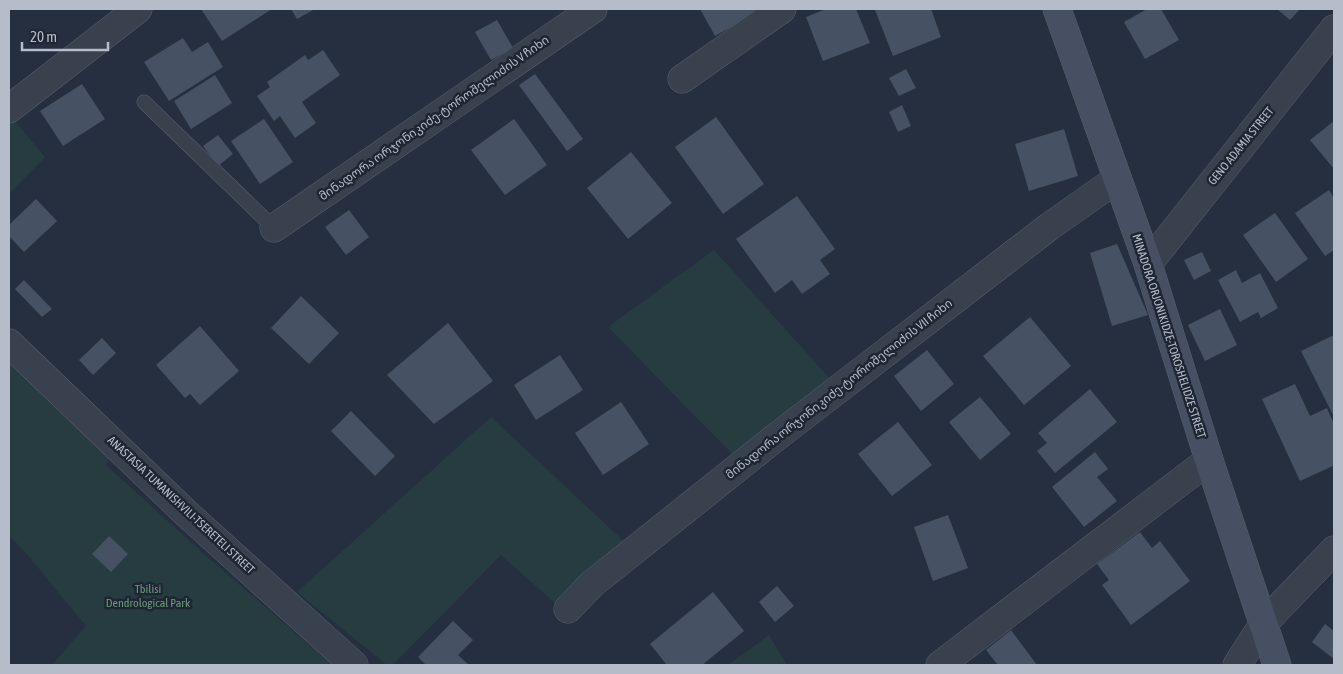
<svg xmlns="http://www.w3.org/2000/svg" width="1343" height="674" font-family="'Asap Condensed','Noto Sans Georgian',sans-serif">
  <style>
    .green { fill: #273c40 }
    .building { fill: #465163 }
    .lines { fill: none; stroke-linecap: round; stroke-linejoin: round }
    .lane-casing { stroke: #575f6d; stroke-width: 15 }
    .street-casing { stroke: #575f6d; stroke-width: 29 }
    .secondary-casing { stroke: #575f6d; stroke-width: 29 }
    .lane { stroke: #39414f; stroke-width: 14 }
    .street { stroke: #39414f; stroke-width: 28 }
    .secondary { stroke: #475062; stroke-width: 28 }
    .labels { text-anchor: middle; dominant-baseline: central; stroke-width: 5; stroke-linejoin: round; paint-order: stroke }
    .street-label { font-size: 12px; fill: #b5bcca; stroke: #1e2634 }
    .park-label { font-size: 12px; fill: #6c9b78; stroke: #1e2634 }
  </style>
  <rect width="100%" height="100%" fill="#252f3f"/>
  <g class="green">
    <path d="M9,114l36,43 -36,37z"/>
    <path d="M714,250l117,130 -96,77 -127,-130z"/>
    <path d="M9,361l102,92 -5,12 98,89 128,111h-280l34,-39 -55,-67 -22,-24z"/>
    <path d="M491,417l137,128 -72,59 -55,-49 -108,110h-6l-90,-73z"/>
    <path d="M769,635l18,30h-59z"/>
  </g>
  <g class="building">
    <path d="M201,9h71l-50,32z"/>
    <path d="M291,9h24l-18,10z"/>
    <path d="M700,9h57l1,3 -43,24z"/>
    <path d="M826,9h30l14,34 -47,18 -17,-44z"/>
    <path d="M878,9h53l10,28 -48,19 -18,-46z"/>
    <path d="M1147,9h14l18,31 -34,19 -21,-37z"/>
    <path d="M1277,9h23l-10,11z"/>
    <path d="M497,20l16,28 -22,12 -16,-28z"/>
    <path d="M183,38l9,14 16,-10 15,25 -54,34 -25,-39z"/>
    <path d="M323,50l17,25 -38,27 14,21 -21,15 -15,-22 -6,5 -17,-25 13,-9 -3,-5 38,-27 3,5z"/>
    <path d="M906,69l10,19 -17,8 -10,-18z"/>
    <path d="M535,74l48,65 -16,12 -48,-66z"/>
    <path d="M215,75l17,28 -41,26 -17,-28z"/>
    <path d="M82,84l23,35 -42,27 -23,-35z"/>
    <path d="M902,105l9,21 -13,6 -9,-20z"/>
    <path d="M716,117l48,67 -41,30 -48,-67z"/>
    <path d="M264,119l29,43 -33,22 -29,-43z"/>
    <path d="M514,119l33,46 -42,30 -34,-45z"/>
    <path d="M1334,121v48l-24,-29z"/>
    <path d="M1064,129l14,47 -49,15 -14,-47z"/>
    <path d="M218,135l15,19 -15,12 -15,-20z"/>
    <path d="M631,152l41,51 -44,36 -41,-51z"/>
    <path d="M1329,190l5,8v52l-9,6 -30,-43z"/>
    <path d="M797,196l38,53 -15,11 10,14 -28,20 -10,-14 -17,13 -39,-54z"/>
    <path d="M36,199l21,22 -33,31 -15,-16v-11z"/>
    <path d="M349,210l20,27 -23,18 -21,-28z"/>
    <path d="M1275,213l33,46 -32,23 -33,-47z"/>
    <path d="M1117,244l31,71 -36,11 -22,-73z"/>
    <path d="M1202,252l9,19 -17,9 -10,-20z"/>
    <path d="M1236,270l6,13 18,-10 18,35 -17,10 -3,-6 -18,10 -22,-42z"/>
    <path d="M24,280l28,29 -10,8 -27,-28z"/>
    <path d="M301,296l38,37 -30,31 -38,-36z"/>
    <path d="M1220,309l17,36 -32,16 -17,-36z"/>
    <path d="M1030,317l41,49 -47,39 -41,-49z"/>
    <path d="M448,323l45,58 -59,43 -47,-49z"/>
    <path d="M200,326l39,45 -39,34 -10,-11 -5,4 -29,-33z"/>
    <path d="M1334,335v82l-33,-66z"/>
    <path d="M102,338l14,15 -23,22 -14,-15z"/>
    <path d="M927,350l27,34 -33,27 -27,-35z"/>
    <path d="M560,355l23,35 -47,30 -22,-35z"/>
    <path d="M1295,384l15,32 17,-8 7,16v44l-1,-2 -33,15 -38,-82z"/>
    <path d="M1090,389l27,33 -62,51 -18,-22 10,-8 -9,-10z"/>
    <path d="M980,397l31,37 -31,26 -31,-38z"/>
    <path d="M621,402l28,42 -46,31 -28,-42z"/>
    <path d="M351,411l44,45 -20,20 -44,-45z"/>
    <path d="M898,422l34,43 -40,31 -34,-42z"/>
    <path d="M1095,452l13,17 -11,8 20,24 -33,26 -32,-40z"/>
    <path d="M948,515l20,53 -35,13 -19,-54z"/>
    <path d="M1140,532l12,16 8,-7 30,40 -59,44 -29,-40 7,-5 -12,-16z"/>
    <path d="M109,536l19,18 -17,18 -19,-18z"/>
    <path d="M777,586l17,20 -19,16 -16,-20z"/>
    <path d="M713,592l31,39 -42,34h-35l-17,-21z"/>
    <path d="M453,621l20,19 -15,15 11,10h-43l-8,-8z"/>
    <path d="M1325,624l9,7v28l-22,-17z"/>
    <path d="M1011,630l26,35h-39l-12,-15z"/>
  </g>
  <g class="lines">
    <defs>
      <path id="lane" d="M144,102l130,126"/>
      <g id="street">
        <path d="M682,79l100,-70"/>
        <path d="M9,109l129,-100"/>
        <path d="M274,228l319,-219"/>
        <path d="M1148,264l186,-235"/>
        <path d="M9,343l178,171 167,151"/>
        <path d="M568,609l24,-25 183,-146 275,-212 67,-47"/>
        <path d="M940,665l269,-205"/>
        <path d="M1237,665l27,-42 70,-73"/>
      </g>
      <path id="secondary" d="M1057,9l91,255 61,196 68,205"/>
    </defs>
    <use href="#lane" class="lane-casing"/>
    <use href="#street" class="street-casing"/>
    <use href="#secondary" class="secondary-casing"/>
    <use href="#lane" class="lane"/>
    <use href="#street" class="street"/>
    <use href="#secondary" class="secondary"/>
  </g>
  <g class="labels">
    <g class="street-label">
      <text transform="translate(434 118) rotate(-35)">მინადორა ორჯონიკიძე-ტოროშელიძის V ჩიხი</text>
      <text transform="translate(1241 146) rotate(-51)">GENO ADAMIA STREET</text>
      <text transform="translate(1169 336) rotate(72)">MINADORA ORJONIKIDZE-TOROSHELIDZE STREET</text>
      <text transform="translate(839 389) rotate(-38)">მინადორა ორჯონიკიძე-ტოროშელიძის VII ჩიხი</text>
      <text transform="translate(181 505) rotate(43)">ANASTASIA TUMANISHVILI-TSERETELI STREET</text>
    </g>
    <g class="park-label">
      <text x="148" y="589">Tbilisi<tspan x="148" dy="14">Dendrological Park</tspan></text>
    </g>
  </g>
  <rect width="1343" height="674" fill="none" stroke="#b5bcca" stroke-width="20"/>
  <path d="M22 42v8h86v-8" fill="none" stroke="#b5bcca" stroke-width="2.5"/>
  <text x="30" y="42" font-size="15" fill="#b5bcca" stroke="#1e2634" stroke-width="4" paint-order="stroke">20 m</text>
</svg>
